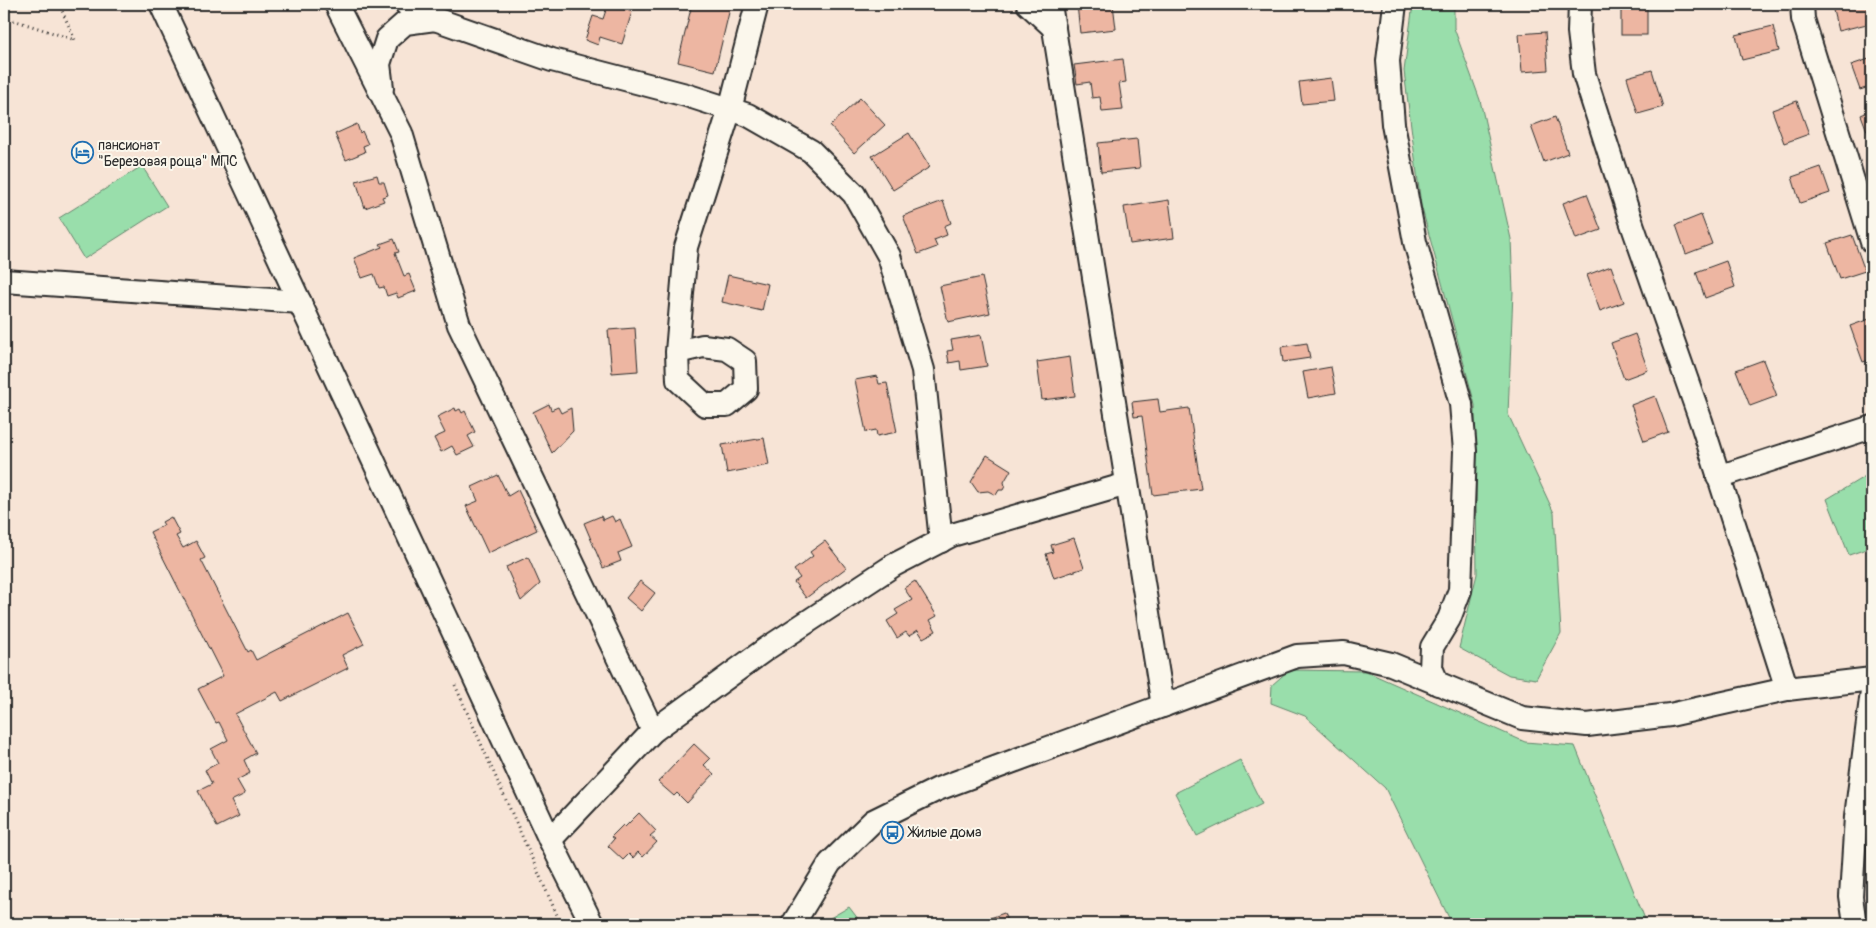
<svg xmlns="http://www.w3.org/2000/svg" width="1876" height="928" font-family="Pangolin,sans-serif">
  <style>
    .green { fill: #99deab; stroke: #62846b }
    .building { fill: #edb6a2; stroke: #2b2b2b }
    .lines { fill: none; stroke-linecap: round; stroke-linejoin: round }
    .minor-casing { stroke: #2b2b2b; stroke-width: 26 }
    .path { stroke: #2b2b2b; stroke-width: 3; stroke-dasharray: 1 4; stroke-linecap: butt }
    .minor { stroke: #fbf7ec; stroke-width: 22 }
    .labels { text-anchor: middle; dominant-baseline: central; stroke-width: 4; stroke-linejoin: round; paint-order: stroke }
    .poi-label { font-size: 14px; fill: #2b2b2b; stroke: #fbf7ec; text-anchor: start }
  </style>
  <rect width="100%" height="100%" fill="#f7e4d6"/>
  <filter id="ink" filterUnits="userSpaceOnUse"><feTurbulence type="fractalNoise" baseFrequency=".02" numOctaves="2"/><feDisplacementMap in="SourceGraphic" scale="10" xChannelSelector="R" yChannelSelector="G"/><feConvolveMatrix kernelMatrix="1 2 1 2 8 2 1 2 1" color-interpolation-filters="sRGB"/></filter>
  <g filter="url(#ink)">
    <g class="green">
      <path d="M1413,4h41v24l26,72 31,139 2,53 -5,122 46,99 7,120 -25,46 -27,-4 -50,-27 18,-74 -2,-169 -54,-200 -17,-134z"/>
      <path d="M142,166l25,40 -83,53 -25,-41z"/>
      <path d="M1872,472v75l-23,8 -22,-56z"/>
      <path d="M1289,670l76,1 160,71 50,4 72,178h-195l-67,-136 -80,-72 -34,-13 1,-18z"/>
      <path d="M1240,760l22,44 -65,32 -22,-43z"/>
      <path d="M849,907l13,17h-42z"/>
    </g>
    <g class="building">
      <path d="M608,4l24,8 -10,32 -22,-7 -2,8 -13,-5 8,-24 10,3z"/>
      <path d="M692,4h39l-16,67 -37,-9z"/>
      <path d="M1077,4h36l3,25 -36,4z"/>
      <rect x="1621" y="4" width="26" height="31"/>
      <path d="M1840,4h27l4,19 -33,8 -6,-25z"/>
      <path d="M1773,26l6,25 -37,9 -6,-25z"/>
      <path d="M1545,32l3,38 -26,2 -3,-38z"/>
      <path d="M1872,58v28l-12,4 -9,-25z"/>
      <path d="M1123,59l3,23 -7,1 4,27 -21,2 -2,-15 -8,1 -2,-16 -13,2 -3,-19z"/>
      <path d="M1652,70l11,37 -25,7 -11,-37z"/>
      <path d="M1331,78l3,23 -32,3 -3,-22z"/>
      <path d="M860,98l25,27 -31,28 -24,-27z"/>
      <path d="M1797,101l12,33 -25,9 -12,-33z"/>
      <path d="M1872,110v34l-11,-29z"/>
      <path d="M1555,117l13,36 -24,9 -13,-36z"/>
      <path d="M357,124l3,9 2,-2 6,13 -5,2 2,6 -19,8 -11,-26z"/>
      <path d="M909,133l21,34 -37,23 -21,-34z"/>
      <path d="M1137,139l3,29 -39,4 -3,-29z"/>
      <path d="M1821,167l9,26 -30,10 -8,-26z"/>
      <path d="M377,175l2,7h5l4,13 -6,2 2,4 -19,7 -9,-27z"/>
      <path d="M1587,194l14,36 -25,9 -13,-36z"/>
      <path d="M1169,200l5,38 -44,6 -6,-37z"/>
      <path d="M943,201l8,22 -7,3 3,9 -13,5 3,7 -19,7 -15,-38z"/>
      <path d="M1701,215l11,29 -26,10 -10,-29z"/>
      <path d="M1852,235l13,36 -25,8 -13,-36z"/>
      <path d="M394,239l5,13 -4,1 9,23 5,-2 7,17 -18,7 -2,-5 -9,3 -3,-9 -5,1 -5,-14 -12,4 -8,-20 28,-11 -2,-3z"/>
      <path d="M1726,261l9,26 -30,11 -9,-26z"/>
      <path d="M1611,266l13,36 -24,9 -13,-36z"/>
      <path d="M728,275l40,9 -6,27 -40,-9z"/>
      <path d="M982,277l8,36 -42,9 -8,-36z"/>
      <path d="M1872,318v41l-9,3 -13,-36z"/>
      <path d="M635,328l3,43 -26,2 -4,-43z"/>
      <path d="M1635,334l13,36 -24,9 -13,-36z"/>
      <path d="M981,335l6,31 -26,4 -1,-9 -11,2 -2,-12 6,-1 -2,-10z"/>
      <path d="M1307,343l3,15 -27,4 -2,-15z"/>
      <path d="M1070,357l5,39 -33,4 -5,-38z"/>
      <path d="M1763,360l14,36 -27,10 -14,-36z"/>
      <path d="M1331,367l5,26 -28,5 -5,-26z"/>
      <path d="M877,376l2,8 8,-1 10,49 -20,4 -1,-6 -10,2 -11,-52z"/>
      <path d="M1655,396l13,36 -24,9 -13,-36z"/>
      <path d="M1158,399l2,13 29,-4 12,81 -48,6 -11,-79 -8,1 -2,-15z"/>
      <path d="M549,404l2,6 7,-3 3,6 10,-5 2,23 -21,22 -19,-41z"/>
      <path d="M455,408l1,3 4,-2 2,4 3,-2 10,21 -7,4 6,11 -17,8 -5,-9 -11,6 -7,-14 11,-5 -8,-16z"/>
      <path d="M764,438l5,27 -42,8 -5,-28z"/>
      <path d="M987,455l24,15 -7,12 1,4 -2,4h-4l-3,5 -8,-4 -10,1 -7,-10z"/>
      <path d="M498,475l10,21 10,-6 19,40 -49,23 -22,-47 12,-5 -6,-14z"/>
      <path d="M601,516l2,4 9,-4 3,6 5,-3 12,28 -14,6 3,8 -18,7 -19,-45z"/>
      <path d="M171,517l9,17 -4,2 7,12 13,-7 9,17 -4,2 47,92 3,-2 5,10 92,-47 16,31 -22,11 6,13 -66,33 -5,-9 -42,22 21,39 -12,7 6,13 -13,7 8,14 -14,7 8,15 -22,11 -19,-36 14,-7 -7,-14 13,-7 -7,-14 17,-9 -9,-18 -3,1 -18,-34 25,-13 -73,-144 14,-7 -2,-3z"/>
      <path d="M1074,538l10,30 -30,10 -8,-24 7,-2 -2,-7z"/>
      <path d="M825,541l21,27 -40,30 -12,-16 6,-4 -6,-8 19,-14 -3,-4z"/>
      <path d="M528,557l12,27 -19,17 -15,-34z"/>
      <path d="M640,581l15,12 -14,18 -15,-13z"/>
      <path d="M915,581l22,35 -7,4 6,11 -13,7 -5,-8 -9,6 -3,-4 -9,6 -10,-17 11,-7 -3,-4 17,-10 -8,-12z"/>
      <path d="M694,744l16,15 -6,6 10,9 -27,29 -10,-10 -3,3 -16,-14z"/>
      <path d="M639,813l17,18 -6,5 7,6 -14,15 -5,-5 -5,6 -4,-4 -6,6 -15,-14 6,-7 -3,-2 12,-12 2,2z"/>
      <path d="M1004,913l4,11h-34z"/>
    </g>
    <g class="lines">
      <defs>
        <g id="minor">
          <path d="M161,4l389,836 42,84"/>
          <path d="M336,4l65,129 58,192 194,406 -103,109"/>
          <path d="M406,4l29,15 117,41 134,35 62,20 63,36 43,43 35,62 34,114 18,171"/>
          <path d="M1028,4l26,24"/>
          <path d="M1050,4l113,702"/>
          <path d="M1395,4l-7,57 5,63 22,118 46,162 4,47 -5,139 -11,29 -17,28 -1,21 7,16"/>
          <path d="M1580,4l-1,28 5,42 47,147 70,200 86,268"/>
          <path d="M1802,4l1,15 69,223"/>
          <path d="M382,88l-3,-24 8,-25 18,-16 30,-4"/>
          <path d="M4,281l296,21"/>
          <path d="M677,352l26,-6 24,3 18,12 1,28 -19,16h-22l-27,-25 -1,-28 9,-105 44,-138 27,-105"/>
          <path d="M1718,477l154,-50"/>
          <path d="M653,731l113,-82 128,-84 58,-30 175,-51"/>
          <path d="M793,924l37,-61 43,-42 65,-32 359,-133 47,-3 47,11 131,54 65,7 83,-10 117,-26 85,-10"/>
          <path d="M1855,924l-4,-27 5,-80 16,-126"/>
        </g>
      </defs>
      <use href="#minor" class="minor-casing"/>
      <g class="path">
        <path d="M4,17l71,23 -16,-36"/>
        <path d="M455,685l106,239"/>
      </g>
      <use href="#minor" class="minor"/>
    </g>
  </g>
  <defs>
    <symbol id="hotel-ring" viewBox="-11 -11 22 22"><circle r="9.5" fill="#fbf7ec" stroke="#1f6fb2" stroke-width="1.5"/><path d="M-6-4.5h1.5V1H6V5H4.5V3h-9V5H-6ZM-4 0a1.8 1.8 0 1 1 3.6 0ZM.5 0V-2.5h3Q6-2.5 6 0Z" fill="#1f6fb2"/></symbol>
    <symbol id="bus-ring" viewBox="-11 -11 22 22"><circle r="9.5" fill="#fbf7ec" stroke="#1f6fb2" stroke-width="1.5"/><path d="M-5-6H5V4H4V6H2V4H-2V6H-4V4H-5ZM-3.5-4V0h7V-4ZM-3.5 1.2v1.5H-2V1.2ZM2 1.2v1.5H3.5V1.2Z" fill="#1f6fb2"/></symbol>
  </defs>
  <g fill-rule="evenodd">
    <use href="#hotel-ring" x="70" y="140" width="25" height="25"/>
    <use href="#bus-ring" x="880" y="820" width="25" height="25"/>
  </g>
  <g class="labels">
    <g class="poi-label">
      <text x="98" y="145">пансионат<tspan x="98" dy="16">"Березовая роща" МПС</tspan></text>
      <text x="909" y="832">Жилые дома</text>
    </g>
  </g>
  <rect width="1876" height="928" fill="none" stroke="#fbf7ec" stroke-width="20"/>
  <rect x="10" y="10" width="1856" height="908" fill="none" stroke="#2b2b2b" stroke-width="2" filter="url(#ink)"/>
</svg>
